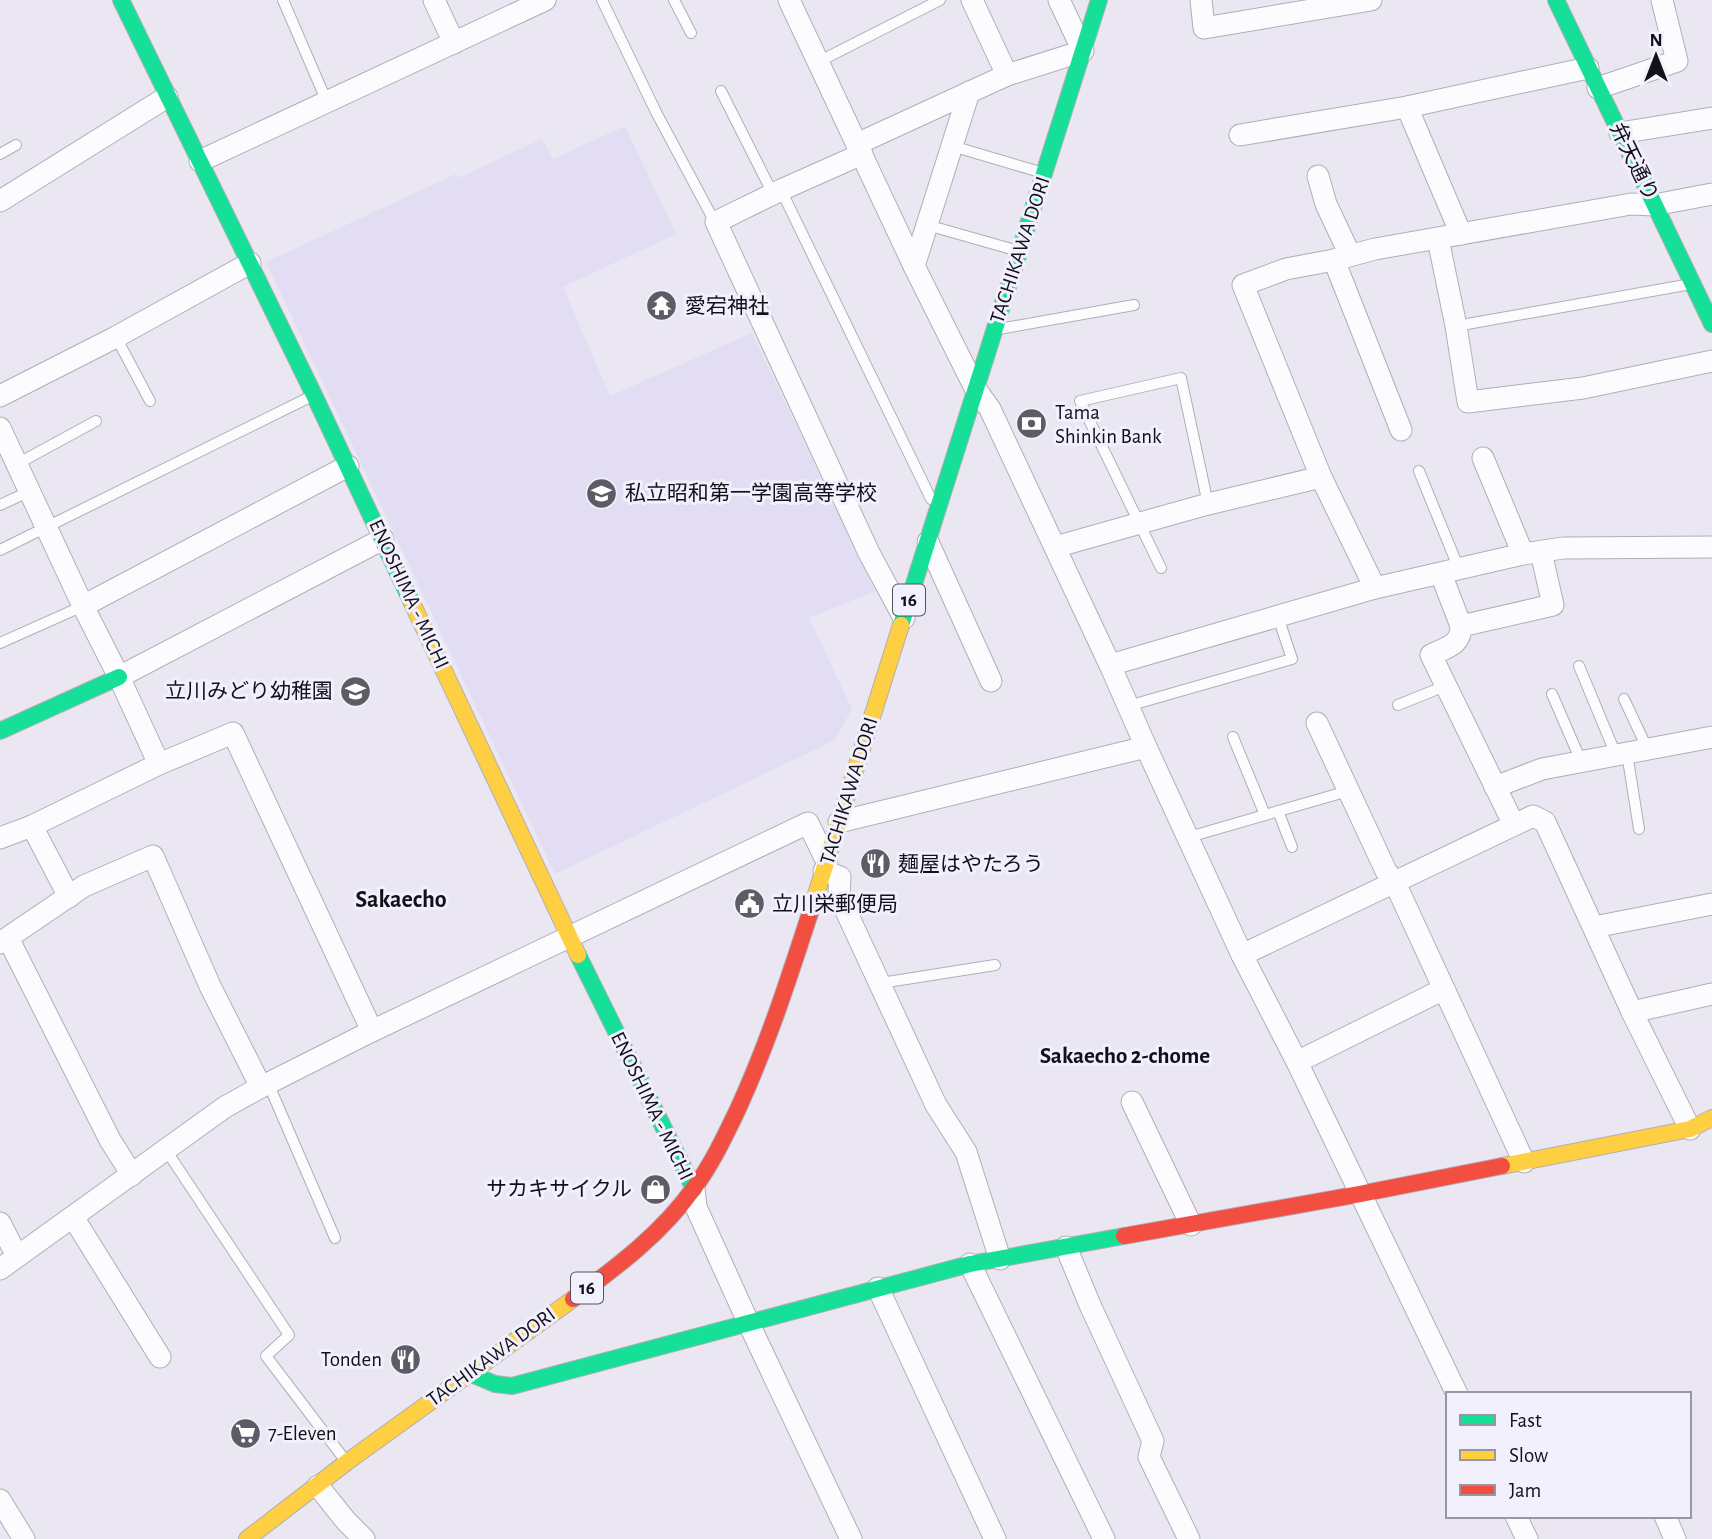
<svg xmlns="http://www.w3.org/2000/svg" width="1712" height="1539" font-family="'Alegreya Sans','Noto Sans JP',sans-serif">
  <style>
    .built { fill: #e2ddf3 }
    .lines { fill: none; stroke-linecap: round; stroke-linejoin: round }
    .lane-casing { stroke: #b0aeb7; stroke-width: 12 }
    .street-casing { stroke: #b0aeb7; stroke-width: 23 }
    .fast-casing { stroke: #b0aeb7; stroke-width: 18 }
    .slow-casing { stroke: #b0aeb7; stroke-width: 18 }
    .jam-casing { stroke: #b0aeb7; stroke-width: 18 }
    .lane { stroke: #fcfbfd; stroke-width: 10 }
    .street { stroke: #fcfbfd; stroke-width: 21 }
    .fast { stroke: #16e098; stroke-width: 16 }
    .slow { stroke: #ffcf43; stroke-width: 16 }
    .jam { stroke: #f24e42; stroke-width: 16 }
    .labels { text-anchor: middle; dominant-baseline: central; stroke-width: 6; stroke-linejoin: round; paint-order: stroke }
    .shield { fill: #f3f0fe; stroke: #56535d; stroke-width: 2 }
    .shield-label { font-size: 19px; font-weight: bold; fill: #121018 }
    .street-label { font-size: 21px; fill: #121018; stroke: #f3f0fe }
    .poi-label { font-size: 21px; fill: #121018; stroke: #f3f0fe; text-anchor: start }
    .neighbourhood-label { font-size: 23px; font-weight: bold; fill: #121018; stroke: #f3f0fe }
    .quarter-label { font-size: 24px; font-weight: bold; fill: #121018; stroke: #f3f0fe }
  </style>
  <rect width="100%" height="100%" fill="#eae7f3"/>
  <path class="built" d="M625,126l51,108 -113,53 47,109 142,-63 123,258 -66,27 43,91 -17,31 -280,134 -289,-612 190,-88 2,4 84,-39 11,20z"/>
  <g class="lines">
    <defs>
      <g id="lane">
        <path d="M283,0l44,102"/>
        <path d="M602,0l54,112 55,103 5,7"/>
        <path d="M674,0l17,33"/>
        <path d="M818,62l122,-62"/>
        <path d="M721,91l52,103"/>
        <path d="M952,146l88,26"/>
        <path d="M0,154l16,-9"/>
        <path d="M781,190l150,309"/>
        <path d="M927,225l88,25"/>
        <path d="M1456,326l235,-42"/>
        <path d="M999,329l135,-24"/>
        <path d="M116,337l34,64"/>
        <path d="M17,464l79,-43"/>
        <path d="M1419,471l40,98"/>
        <path d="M0,505l30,-14"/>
        <path d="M0,550l312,-154"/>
        <path d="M1161,568l-81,-167 101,-23 27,126"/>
        <path d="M0,643l83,-37"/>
        <path d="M1579,666l37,89"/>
        <path d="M1552,694l29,67"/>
        <path d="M1624,699l23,49"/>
        <path d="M1398,705l47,-19"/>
        <path d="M1128,706l164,-47 -14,-42"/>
        <path d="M1233,737l32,78"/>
        <path d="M1627,753l12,76"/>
        <path d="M1278,811l14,36"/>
        <path d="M1189,837l159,-46"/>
        <path d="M881,983l114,-18"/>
        <path d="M268,1083l67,155"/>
        <path d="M166,1150l123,185 -23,21 79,104"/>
      </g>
      <g id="street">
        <path d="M434,0l20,43"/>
        <path d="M789,0l125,266 61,122 15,21 120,256 36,82 96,208 55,107 160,332"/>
        <path d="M972,0l35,75"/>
        <path d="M1201,0l3,28 167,-28"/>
        <path d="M1598,88l79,-27 -15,-61"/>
        <path d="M1620,133l92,-15"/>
        <path d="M1240,135l167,-28"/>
        <path d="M857,144l150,-69 76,-24 -24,-51"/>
        <path d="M862,154l-81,36 -65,32 153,331 35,65"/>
        <path d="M200,161l345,-161"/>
        <path d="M1318,176l8,28 24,51"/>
        <path d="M0,201l167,-104"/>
        <path d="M1461,234l-54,-127 181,-39"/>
        <path d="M1438,239l18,87 12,76 115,-14 129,-27"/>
        <path d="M1334,260l67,170"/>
        <path d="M914,266l55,-174"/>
        <path d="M0,396l116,-59 134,-74"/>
        <path d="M0,428l83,178 36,71 40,87 -127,62 -32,12"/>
        <path d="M1483,458l40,96"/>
        <path d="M928,542l63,139"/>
        <path d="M1055,547l153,-43 113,-27"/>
        <path d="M1441,574l20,52c0,20 -15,21 -30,29l83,170"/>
        <path d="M1375,588l-54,-111 -78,-192 43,-16 48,-9 41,-11 256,-45 23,1 58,-11"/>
        <path d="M83,606l265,-140"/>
        <path d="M1461,626l92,-21 -12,-53"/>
        <path d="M1110,665l265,-77 148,-34 40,-6 149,-1"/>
        <path d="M119,677l264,-138"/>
        <path d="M1317,723l69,148 9,12 129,279"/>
        <path d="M159,764l74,-31 139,298"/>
        <path d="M1495,787l47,-18 170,-32"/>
        <path d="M839,822l307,-75"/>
        <path d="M32,826l37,71"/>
        <path d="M824,871l16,6 -1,19 97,209 30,47 34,107"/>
        <path d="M1594,927l118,-23"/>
        <path d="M8,938l102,202 22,35"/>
        <path d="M0,943l84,-57 69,-30 57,130 51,101"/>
        <path d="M1242,955l291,-139 12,6 87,190 58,117"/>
        <path d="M1632,1012l80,-18"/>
        <path d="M1297,1062l147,-73"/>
        <path d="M1132,1102l59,123"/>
        <path d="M694,1189l2,18 53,117 102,215"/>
        <path d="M73,1217l87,140"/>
        <path d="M0,1223l17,33"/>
        <path d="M1066,1247l24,58 63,136 -4,16 40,82"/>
        <path d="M970,1264l134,275"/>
        <path d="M0,1269l225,-162 36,-20 111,-56 436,-208 19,39"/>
        <path d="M878,1288l117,251"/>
        <path d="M318,1486l28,35 18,18"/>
        <path d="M0,1500l24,39"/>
        <path d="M1516,1516l11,23"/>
        <path d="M1665,1516l10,23"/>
      </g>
      <g id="fast">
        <path d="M121,0l193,395 98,208"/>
        <path d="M1556,0l156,324"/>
        <path d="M901,625c65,-209 133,-416 198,-625"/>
        <path d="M0,731l119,-54"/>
        <path d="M578,955l116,234"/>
        <path d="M469,1373l26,11 17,2 458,-122 154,-28"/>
      </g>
      <g id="slow">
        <path d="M412,603l166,352"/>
        <path d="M813,904l88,-279"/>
        <path d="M1502,1166l188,-37 22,-11"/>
        <path d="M247,1539l100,-77 226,-163"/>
      </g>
      <g id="jam">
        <path d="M1124,1236l236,-42 142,-28"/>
        <path d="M573,1299c44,-32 89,-66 121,-111 18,-24 31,-52 44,-79 31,-68 52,-134 75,-205"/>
      </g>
    </defs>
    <use href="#lane" class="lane-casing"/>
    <use href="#street" class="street-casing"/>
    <use href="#fast" class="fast-casing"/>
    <use href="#slow" class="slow-casing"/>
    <use href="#jam" class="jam-casing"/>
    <use href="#lane" class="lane"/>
    <use href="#street" class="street"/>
    <use href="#fast" class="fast"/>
    <use href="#slow" class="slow"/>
    <use href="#jam" class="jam"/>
  </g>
  <defs>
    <symbol id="temple-disc" viewBox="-11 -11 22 22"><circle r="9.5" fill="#5e5b65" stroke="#f3f0fe"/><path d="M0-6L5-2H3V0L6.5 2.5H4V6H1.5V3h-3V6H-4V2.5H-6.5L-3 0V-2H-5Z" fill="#fff"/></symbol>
    <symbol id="bank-disc" viewBox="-11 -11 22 22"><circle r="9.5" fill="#5e5b65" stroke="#f3f0fe"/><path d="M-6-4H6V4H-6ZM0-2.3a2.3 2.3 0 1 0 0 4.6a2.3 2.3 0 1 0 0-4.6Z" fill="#fff"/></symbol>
    <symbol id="school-disc" viewBox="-11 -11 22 22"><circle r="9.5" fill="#5e5b65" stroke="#f3f0fe"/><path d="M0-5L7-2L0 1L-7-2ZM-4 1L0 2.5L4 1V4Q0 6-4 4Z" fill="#fff"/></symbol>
    <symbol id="restaurant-disc" viewBox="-11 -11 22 22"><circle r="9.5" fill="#5e5b65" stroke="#f3f0fe"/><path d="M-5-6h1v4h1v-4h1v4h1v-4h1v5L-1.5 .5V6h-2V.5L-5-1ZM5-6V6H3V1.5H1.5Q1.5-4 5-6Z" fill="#fff"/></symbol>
    <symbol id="civic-disc" viewBox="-11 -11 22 22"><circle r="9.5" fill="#5e5b65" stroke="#f3f0fe"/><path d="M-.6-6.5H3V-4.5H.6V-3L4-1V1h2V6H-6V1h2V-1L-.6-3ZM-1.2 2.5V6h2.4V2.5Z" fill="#fff"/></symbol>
    <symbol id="shop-disc" viewBox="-11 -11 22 22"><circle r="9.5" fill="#5e5b65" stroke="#f3f0fe"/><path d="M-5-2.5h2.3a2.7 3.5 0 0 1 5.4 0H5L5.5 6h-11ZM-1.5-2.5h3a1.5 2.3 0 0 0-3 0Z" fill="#fff"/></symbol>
    <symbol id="supermarket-disc" viewBox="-11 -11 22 22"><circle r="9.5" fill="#5e5b65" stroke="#f3f0fe"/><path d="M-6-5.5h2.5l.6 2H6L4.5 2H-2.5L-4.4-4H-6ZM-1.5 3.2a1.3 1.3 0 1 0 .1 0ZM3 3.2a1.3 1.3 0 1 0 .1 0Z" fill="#fff"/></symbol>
  </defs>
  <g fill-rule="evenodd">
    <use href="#temple-disc" x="644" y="288" width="35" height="35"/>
    <use href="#bank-disc" x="1014" y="406" width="35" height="35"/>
    <use href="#school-disc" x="584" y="476" width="35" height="35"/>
    <use href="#school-disc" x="338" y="674" width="35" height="35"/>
    <use href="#restaurant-disc" x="858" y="846" width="35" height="35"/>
    <use href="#civic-disc" x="732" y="886" width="35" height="35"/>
    <use href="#shop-disc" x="638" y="1172" width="35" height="35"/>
    <use href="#restaurant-disc" x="388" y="1342" width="35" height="35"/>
    <use href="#supermarket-disc" x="228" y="1416" width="35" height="35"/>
  </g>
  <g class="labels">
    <g class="shield">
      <rect x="893" y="584.5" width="32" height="31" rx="5"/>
      <rect x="571" y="1272.5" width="32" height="31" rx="5"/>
    </g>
    <g class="shield-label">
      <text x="909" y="600">16</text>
      <text x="587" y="1288">16</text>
    </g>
    <g class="street-label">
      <text transform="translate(1634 162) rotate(64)">弁天通り</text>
      <text transform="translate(1020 250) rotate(-72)">TACHIKAWA DORI</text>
      <text transform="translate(409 594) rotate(65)">ENOSHIMA - MICHI</text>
      <text transform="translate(849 791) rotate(-73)">TACHIKAWA DORI</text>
      <text transform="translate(652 1106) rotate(64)">ENOSHIMA - MICHI</text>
      <text transform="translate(491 1357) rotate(-36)">TACHIKAWA DORI</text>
    </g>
    <g class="poi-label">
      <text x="685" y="306">愛宕神社</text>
      <text x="1055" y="412">Tama<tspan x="1055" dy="24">Shinkin Bank</tspan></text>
      <text x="625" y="493">私立昭和第一学園高等学校</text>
      <text x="333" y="691" text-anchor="end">立川みどり幼稚園</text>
      <text x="898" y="864">麺屋はやたろう</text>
      <text x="772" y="904">立川栄郵便局</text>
      <text x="632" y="1189" text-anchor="end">サカキサイクル</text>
      <text x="382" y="1359" text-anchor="end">Tonden</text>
      <text x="268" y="1433">7-Eleven</text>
    </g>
    <g class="neighbourhood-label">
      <text x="1125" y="1056">Sakaecho 2-chome</text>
    </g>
    <g class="quarter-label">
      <text x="401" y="900">Sakaecho</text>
    </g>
  </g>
  <rect x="1446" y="1392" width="245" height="126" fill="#f3f0fe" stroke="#9996a2" stroke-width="2"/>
  <rect x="1460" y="1415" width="35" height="10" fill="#16e098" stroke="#9996a2" stroke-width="2"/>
  <text x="1509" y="1427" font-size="21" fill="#121018">Fast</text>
  <rect x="1460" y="1450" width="35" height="10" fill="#ffcf43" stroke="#9996a2" stroke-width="2"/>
  <text x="1509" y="1462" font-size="21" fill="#121018">Slow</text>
  <rect x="1460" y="1485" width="35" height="10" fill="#f24e42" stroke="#9996a2" stroke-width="2"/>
  <text x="1509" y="1497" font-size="21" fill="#121018">Jam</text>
  <g transform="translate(1656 56)" stroke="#f3f0fe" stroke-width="5" paint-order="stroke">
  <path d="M0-5L12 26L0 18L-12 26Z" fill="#121018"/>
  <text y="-10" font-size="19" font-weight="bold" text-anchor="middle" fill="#121018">N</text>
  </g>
</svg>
